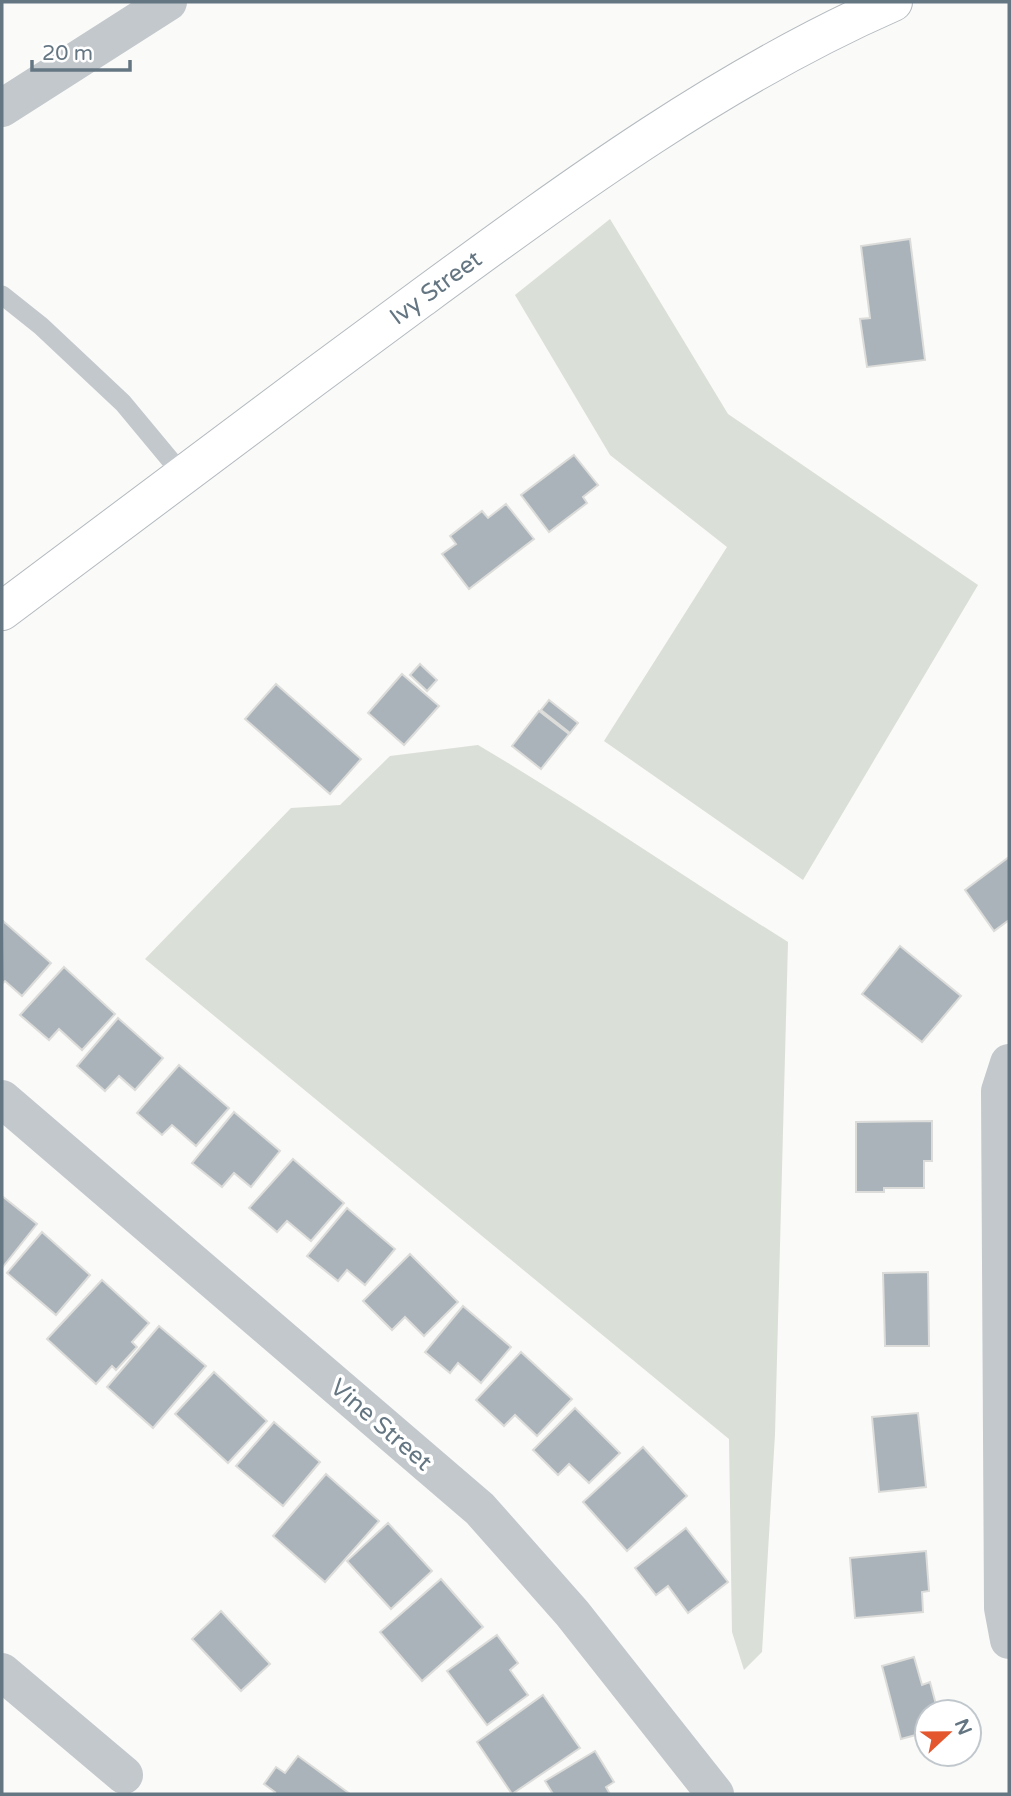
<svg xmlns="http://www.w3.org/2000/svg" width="1011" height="1796" font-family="'Varela Round',sans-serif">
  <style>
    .green { fill: #dadfd7 }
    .building { fill: #aab3b9; stroke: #dcdcda; stroke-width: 2 }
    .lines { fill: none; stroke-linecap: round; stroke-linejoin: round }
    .secondary-casing { stroke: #b3babf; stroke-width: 40 }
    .service { stroke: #c3c8cc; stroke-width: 19 }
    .minor { stroke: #c3c8cc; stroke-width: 38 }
    .secondary { stroke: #fff; stroke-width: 38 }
    .labels { text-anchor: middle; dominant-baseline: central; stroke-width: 7; stroke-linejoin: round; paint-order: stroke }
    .street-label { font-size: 24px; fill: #657683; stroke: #fff }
  </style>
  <rect width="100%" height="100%" fill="#fafaf8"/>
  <g class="green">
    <path d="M610,219l118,195 250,171 -175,295 -199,-139 123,-194 -117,-92 -95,-160z"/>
    <path d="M478,745c105,62 206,132 310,197l-13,492 -13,218 -18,18 -12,-38 -3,-193 -584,-480 146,-151 49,-3 50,-49z"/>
  </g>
  <g class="building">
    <path d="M910,239l15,121 -58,7 -7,-48 10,-1 -9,-72z"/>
    <path d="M574,455l24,30 -15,12 4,6 -38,29 -28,-37z"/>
    <path d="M506,504l28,35 -65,50 -27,-35 14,-10 -6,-8 32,-25 6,7z"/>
    <path d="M420,664l17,16 -10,11 -17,-16z"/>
    <path d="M402,674l37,32 -35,39 -36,-32z"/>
    <path d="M276,684l85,75 -31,35 -85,-75z"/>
    <path d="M549,700l29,23 -8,10 -29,-23z"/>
    <path d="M539,711l30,23 -28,35 -29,-23z"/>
    <path d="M1009,857v63l-15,11 -29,-41z"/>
    <path d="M3,921l48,42 -29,33 -17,-15 -3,3z"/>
    <path d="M900,946l61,50 -39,46 -60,-48z"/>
    <path d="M64,967l51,47 -33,36 -23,-21 -10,11 -29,-25z"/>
    <path d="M118,1018l45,40 -28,32 -16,-14 -14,15 -28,-25z"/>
    <path d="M179,1065l50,43 -33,38 -24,-21 -10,10 -25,-22z"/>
    <path d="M234,1112l46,39 -29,36 -17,-14 -12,14 -30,-24z"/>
    <path d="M932,1121v40h-8v27h-40v4h-28v-70z"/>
    <path d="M293,1159l51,44 -33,38 -24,-20 -10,11 -28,-24z"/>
    <path d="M2,1196l35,28 -35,44z"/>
    <path d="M347,1208l48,41 -30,36 -18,-15 -9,11 -31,-25z"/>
    <path d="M42,1232l48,43 -34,40 -49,-42z"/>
    <path d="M410,1254l48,48 -34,34 -19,-19 -13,13 -29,-29z"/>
    <path d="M928,1272l1,74h-44l-2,-73z"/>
    <path d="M102,1280l47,43 -17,19 5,5 -21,23 -4,-4 -16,18 -49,-45z"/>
    <path d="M463,1306l48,41 -30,36 -23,-20 -8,10 -25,-21z"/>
    <path d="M159,1326l47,40 -53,62 -46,-41z"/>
    <path d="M521,1352l51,47 -35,37 -22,-21 -11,11 -28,-26z"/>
    <path d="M214,1372l53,49 -39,42 -53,-49z"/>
    <path d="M575,1408l45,45 -31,30 -20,-19 -11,11 -25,-25z"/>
    <path d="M918,1413l8,74 -47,5 -7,-75z"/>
    <path d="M274,1422l46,40 -37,44 -47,-40z"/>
    <path d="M643,1447l44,49 -60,55 -44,-49z"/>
    <path d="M326,1474l53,47 -54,61 -52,-46z"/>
    <path d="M388,1523l44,48 -41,38 -44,-48z"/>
    <path d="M686,1528l42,54 -40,31 -20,-27 -12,9 -21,-27z"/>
    <path d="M926,1551l3,40 -7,1 1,20 -68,6 -5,-60z"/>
    <path d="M441,1579l42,48 -61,54 -42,-49z"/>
    <path d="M221,1611l49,53 -29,27 -49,-52z"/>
    <path d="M497,1635l21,28 -8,7 18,25 -41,30 -40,-54z"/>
    <path d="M914,1657l8,28 8,-3 8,30h-11v20l-26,7 -19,-73z"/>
    <path d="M543,1695l37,53 -68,46 -35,-52z"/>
    <path d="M595,1751l19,31 -8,5 4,7h-57l-8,-13z"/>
    <path d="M298,1756l52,38h-77l2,-2 -11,-8 12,-17 9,6z"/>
  </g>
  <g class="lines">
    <defs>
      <g id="secondary">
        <path id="s1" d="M2,611c139,-105 278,-209 418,-312 150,-110 302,-222 473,-297"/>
      </g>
    </defs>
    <use href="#secondary" class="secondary-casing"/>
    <path class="service" d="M2,295l39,31 82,77 59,71"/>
    <g class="minor">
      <path d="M2,108l166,-106"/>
      <path d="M1009,1063l-9,28 3,517 6,32"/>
      <path d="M2,1099l478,410 92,104 143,181"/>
      <path d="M2,1672l122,103"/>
    </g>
    <use href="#secondary" class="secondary"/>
  </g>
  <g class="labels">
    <g class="street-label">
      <text stroke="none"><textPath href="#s1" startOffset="541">Ivy Street</textPath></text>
      <text transform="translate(381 1425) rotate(41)">Vine Street</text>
    </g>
  </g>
  <rect width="1011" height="1796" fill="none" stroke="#657683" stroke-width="7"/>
  <g transform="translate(948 1733) rotate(68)"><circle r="33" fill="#ffffff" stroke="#c1c8cd" stroke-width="2"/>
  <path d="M0-5L12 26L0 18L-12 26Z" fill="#e4572e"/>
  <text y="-10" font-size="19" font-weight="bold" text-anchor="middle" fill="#657683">N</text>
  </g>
  <path d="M32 60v10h98v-10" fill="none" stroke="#657683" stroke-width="3.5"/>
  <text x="42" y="60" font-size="21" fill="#657683" stroke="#ffffff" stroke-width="5" paint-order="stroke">20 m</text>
</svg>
